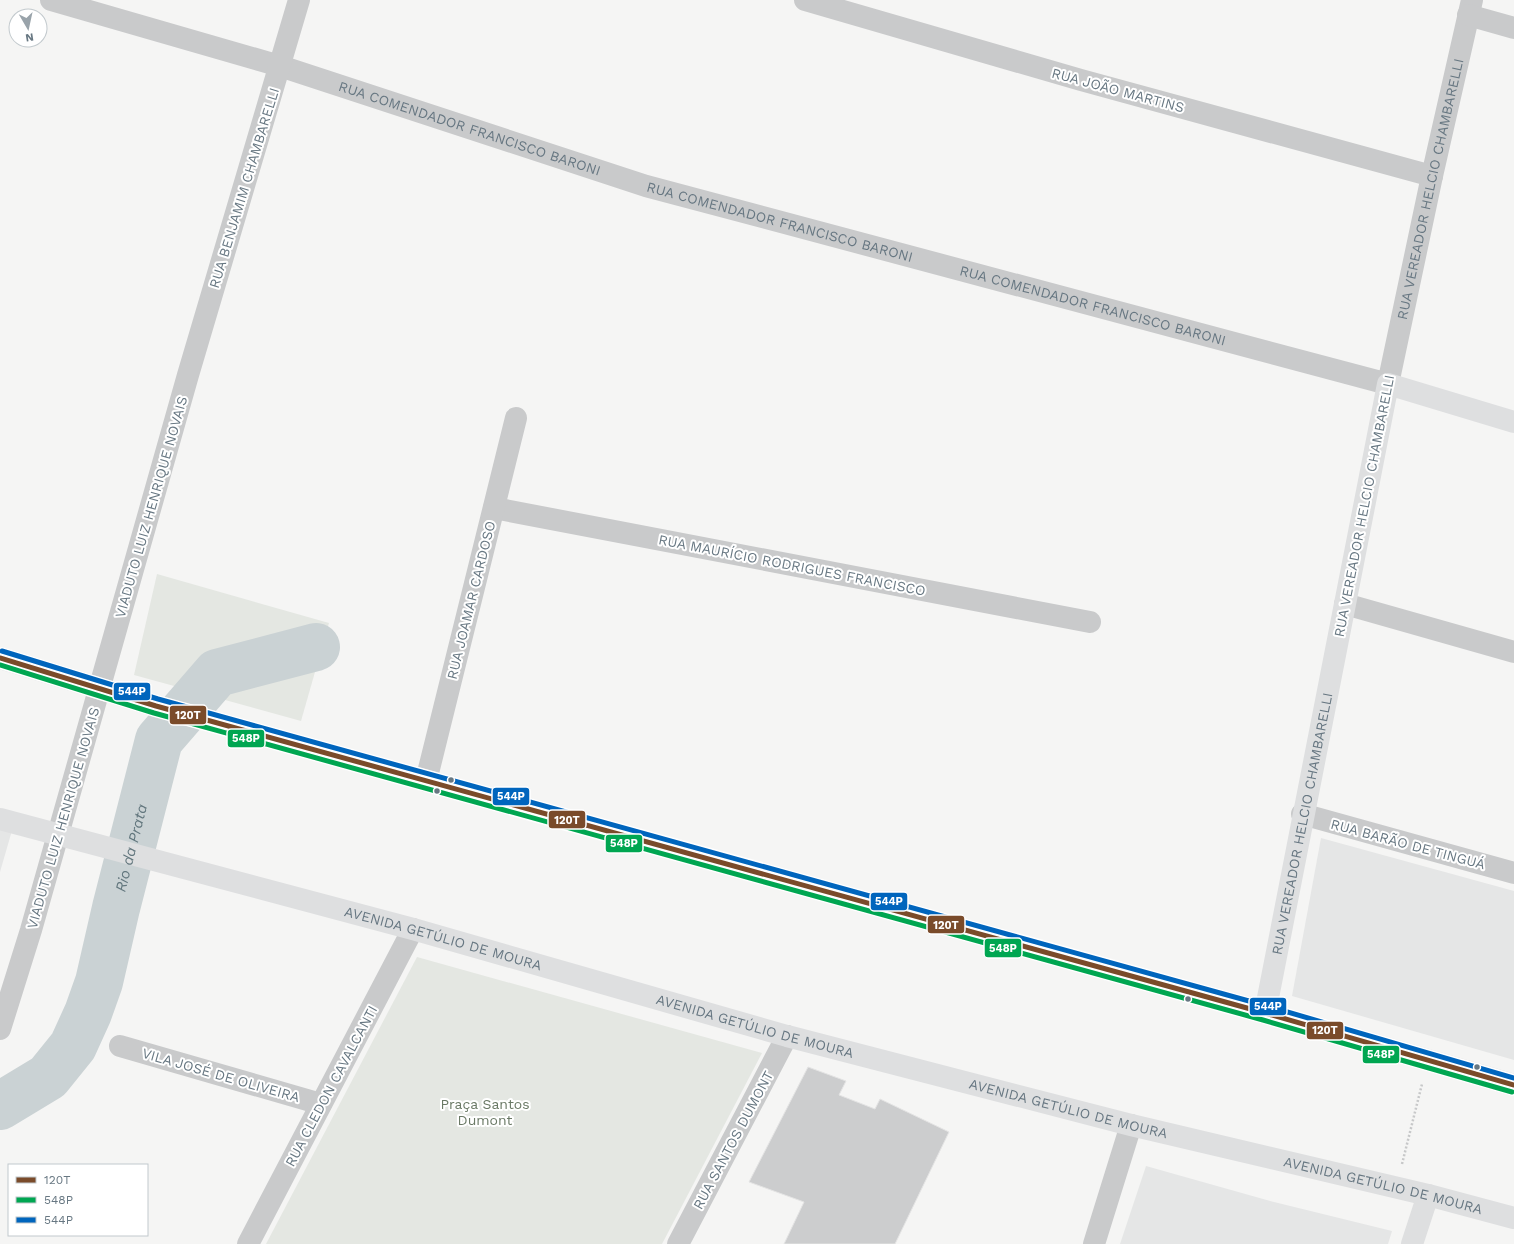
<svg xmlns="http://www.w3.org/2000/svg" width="1514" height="1244" font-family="'Work Sans',sans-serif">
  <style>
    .built { fill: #e5e6e6 }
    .green { fill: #e4e7e2 }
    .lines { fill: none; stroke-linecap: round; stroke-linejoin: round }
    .river { stroke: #cad2d4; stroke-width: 48 }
    .building { fill: #cccdce; stroke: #e4e4e4 }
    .path { stroke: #c7c8c9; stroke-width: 2.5; stroke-dasharray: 2 2; stroke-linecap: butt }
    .minor { stroke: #c9cacb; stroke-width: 22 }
    .major { stroke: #dedfe0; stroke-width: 22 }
    .bus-1-casing { stroke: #fff; stroke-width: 8 }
    .bus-2-casing { stroke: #fff; stroke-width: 8 }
    .bus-3-casing { stroke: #fff; stroke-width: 8 }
    .bus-1 { stroke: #7a4b2a; stroke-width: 5 }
    .bus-2 { stroke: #00a651; stroke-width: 5 }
    .bus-3 { stroke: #0065bd; stroke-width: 5 }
    .bus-dot { fill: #677782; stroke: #fff; stroke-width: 1.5 }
    .labels { text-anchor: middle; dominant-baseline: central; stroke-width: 4; stroke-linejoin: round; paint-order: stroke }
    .street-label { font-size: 14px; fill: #677782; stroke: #fff }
    .park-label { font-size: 14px; fill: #6a7965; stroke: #fff }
    .water-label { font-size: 15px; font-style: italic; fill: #63777e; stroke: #fff }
    .line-badge { stroke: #fff; stroke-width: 1.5 }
    .badge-label { font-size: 11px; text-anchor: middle; font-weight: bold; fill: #fff }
  </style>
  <rect width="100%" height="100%" fill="#f5f5f4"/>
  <g class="built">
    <path d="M0,823l13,4 -13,45z"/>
    <path d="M1321,838l193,53v169l-222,-64z"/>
    <path d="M1146,1166l128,36 118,29 -4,13h-268z"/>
  </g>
  <g class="green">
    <path d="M157,574l172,49 -28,98 -167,-46z"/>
    <path d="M417,957l345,96 -100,191h-396z"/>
  </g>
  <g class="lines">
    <path class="river" id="s1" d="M0,1106l48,-29 25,-31 15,-33 11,-31 17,-74 43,-168 58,-67 99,-26"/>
  </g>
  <path class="building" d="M808,1067l38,14 -7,14 36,14 5,-10 69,33 -54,112h-111l20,-42 -55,-20z"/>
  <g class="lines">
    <path class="path" d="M1402,1164l20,-80"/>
    <g class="minor">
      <path id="s2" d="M51,0l229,66 366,120 742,198 44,-208 40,-176"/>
      <path d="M805,0l276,80 351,96"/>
      <path d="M1468,15l46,13"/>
      <path d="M494,508l596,114"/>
      <path d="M1345,604l169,48"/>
      <path d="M426,781l90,-363"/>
      <path d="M1302,814l212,59"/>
      <path d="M0,1029l31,-99 157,-555 111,-375"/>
      <path d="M120,1046l201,58"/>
      <path d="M248,1244l165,-315"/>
      <path d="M678,1244l109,-208"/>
      <path d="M1094,1244l37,-119"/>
    </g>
    <g class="major">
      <path d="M0,658l156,48 1109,307 249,72"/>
      <path id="s3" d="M0,819l413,110 374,107 344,89 297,70 86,23"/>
      <path id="s4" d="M1265,1013l123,-629 126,38"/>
      <path d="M1412,1244l16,-49"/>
    </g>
    <defs>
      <path id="bus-1" d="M0,658l156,48 1109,307 249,72"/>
      <path id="bus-2" d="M0,665l154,48 1109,307 249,72"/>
      <path id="bus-3" d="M2,651l156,48 1109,307 247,72"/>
    </defs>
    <use href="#bus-1" class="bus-1-casing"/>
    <use href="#bus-2" class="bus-2-casing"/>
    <use href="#bus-3" class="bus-3-casing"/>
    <use href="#bus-1" class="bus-1"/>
    <use href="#bus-2" class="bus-2"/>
    <use href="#bus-3" class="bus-3"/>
  </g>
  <g class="bus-dot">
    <circle cx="451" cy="780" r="3.5"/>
    <circle cx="437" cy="791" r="3.5"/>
    <circle cx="1188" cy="999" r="3.5"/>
    <circle cx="1477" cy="1067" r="3.5"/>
  </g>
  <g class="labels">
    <g class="street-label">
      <text transform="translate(1118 90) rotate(15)">RUA JOÃO MARTINS</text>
      <text stroke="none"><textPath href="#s2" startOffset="438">RUA COMENDADOR FRANCISCO BARONI</textPath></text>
      <text transform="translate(244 188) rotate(-73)">RUA BENJAMIM CHAMBARELLI</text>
      <text stroke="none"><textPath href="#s2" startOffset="1591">RUA VEREADOR HELCIO CHAMBARELLI</textPath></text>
      <text stroke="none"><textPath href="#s2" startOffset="762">RUA COMENDADOR FRANCISCO BARONI</textPath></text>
      <text stroke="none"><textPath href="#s2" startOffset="1086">RUA COMENDADOR FRANCISCO BARONI</textPath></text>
      <text transform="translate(1364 506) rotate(-79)">RUA VEREADOR HELCIO CHAMBARELLI</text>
      <text transform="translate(151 507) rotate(-74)">VIADUTO LUIZ HENRIQUE NOVAIS</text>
      <text transform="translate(792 565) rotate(11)">RUA MAURÍCIO RODRIGUES FRANCISCO</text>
      <text transform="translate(471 600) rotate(-76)">RUA JOAMAR CARDOSO</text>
      <text transform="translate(63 818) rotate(-74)">VIADUTO LUIZ HENRIQUE NOVAIS</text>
      <text stroke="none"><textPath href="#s4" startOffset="193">RUA VEREADOR HELCIO CHAMBARELLI</textPath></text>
      <text transform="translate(1408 844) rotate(15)">RUA BARÃO DE TINGUÁ</text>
      <text stroke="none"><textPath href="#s3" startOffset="459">AVENIDA GETÚLIO DE MOURA</textPath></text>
      <text stroke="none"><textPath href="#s3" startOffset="783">AVENIDA GETÚLIO DE MOURA</textPath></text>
      <text transform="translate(221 1075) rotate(16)">VILA JOSÉ DE OLIVEIRA</text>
      <text transform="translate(331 1086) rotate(-62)">RUA CLEDON CAVALCANTI</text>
      <text stroke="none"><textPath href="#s3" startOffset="1107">AVENIDA GETÚLIO DE MOURA</textPath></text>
      <text transform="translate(733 1140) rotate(-62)">RUA SANTOS DUMONT</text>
      <text stroke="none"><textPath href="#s3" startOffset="1431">AVENIDA GETÚLIO DE MOURA</textPath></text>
    </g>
    <g class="park-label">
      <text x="485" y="1104">Praça Santos<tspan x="485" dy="16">Dumont</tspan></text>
    </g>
    <g class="water-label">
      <text stroke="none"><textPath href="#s1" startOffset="303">Rio da Prata</textPath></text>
    </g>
  </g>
  <g class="line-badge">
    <rect x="113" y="682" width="38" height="19" rx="4" fill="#0065bd"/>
    <rect x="169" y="705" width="38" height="20" rx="4" fill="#7a4b2a"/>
    <rect x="227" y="729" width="38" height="19" rx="4" fill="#00a651"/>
    <rect x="492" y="787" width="38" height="19" rx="4" fill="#0065bd"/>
    <rect x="548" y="810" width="38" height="19" rx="4" fill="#7a4b2a"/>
    <rect x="605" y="834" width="38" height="19" rx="4" fill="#00a651"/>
    <rect x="870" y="892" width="38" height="19" rx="4" fill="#0065bd"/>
    <rect x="927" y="915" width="38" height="19" rx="4" fill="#7a4b2a"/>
    <rect x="984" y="938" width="38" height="20" rx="4" fill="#00a651"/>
    <rect x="1249" y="997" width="38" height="19" rx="4" fill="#0065bd"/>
    <rect x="1306" y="1021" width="38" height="19" rx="4" fill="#7a4b2a"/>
    <rect x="1362" y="1045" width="38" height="19" rx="4" fill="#00a651"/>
  </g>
  <g class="badge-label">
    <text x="132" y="695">544P</text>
    <text x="188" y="719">120T</text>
    <text x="246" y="742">548P</text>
    <text x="511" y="800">544P</text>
    <text x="567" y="824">120T</text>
    <text x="624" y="847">548P</text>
    <text x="889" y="905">544P</text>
    <text x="946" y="929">120T</text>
    <text x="1003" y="952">548P</text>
    <text x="1268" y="1010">544P</text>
    <text x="1325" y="1034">120T</text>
    <text x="1381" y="1058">548P</text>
  </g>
  <rect x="8" y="1164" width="140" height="72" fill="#ffffff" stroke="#c2c9cd"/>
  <rect x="16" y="1177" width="20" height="6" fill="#7a4b2a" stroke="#c2c9cd"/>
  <text x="44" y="1184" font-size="12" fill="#677782">120T</text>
  <rect x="16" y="1197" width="20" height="6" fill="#00a651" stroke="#c2c9cd"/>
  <text x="44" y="1204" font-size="12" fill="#677782">548P</text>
  <rect x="16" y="1217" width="20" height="6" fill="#0065bd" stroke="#c2c9cd"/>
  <text x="44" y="1224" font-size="12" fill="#677782">544P</text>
  <g transform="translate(28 28) rotate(171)"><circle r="19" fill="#ffffff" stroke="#c2c9cd"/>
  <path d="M0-3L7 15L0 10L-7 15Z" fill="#99a3aa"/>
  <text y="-6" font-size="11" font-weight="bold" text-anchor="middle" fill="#677782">N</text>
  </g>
</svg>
